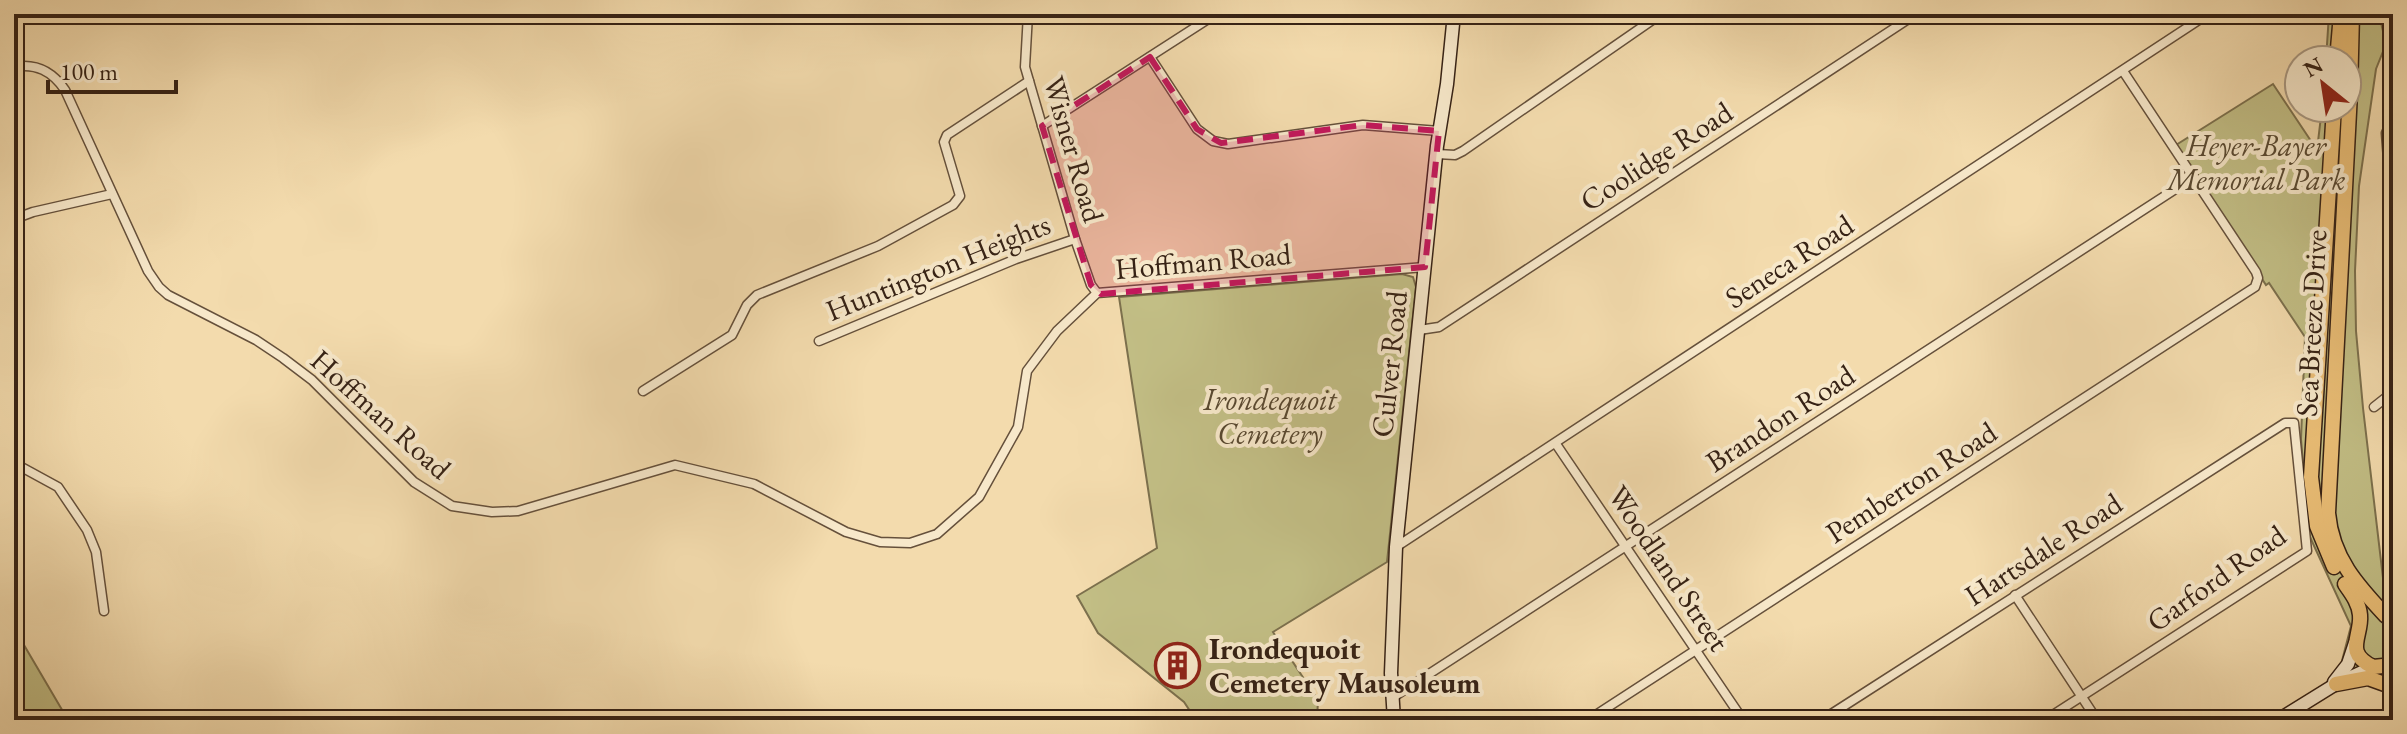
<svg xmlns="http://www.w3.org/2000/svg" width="2407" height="734" font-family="'EB Garamond',serif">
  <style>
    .green { fill: #c2be85; stroke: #7c704d; stroke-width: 2 }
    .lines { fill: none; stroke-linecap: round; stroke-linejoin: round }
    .street-casing { stroke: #65503b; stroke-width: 11 }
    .secondary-casing { stroke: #362215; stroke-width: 15 }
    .primary-casing { stroke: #362215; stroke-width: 17 }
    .street { stroke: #f7e8ca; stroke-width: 8 }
    .secondary { stroke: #f7e8ca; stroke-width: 12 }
    .primary { stroke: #eabe76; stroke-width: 14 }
    .marked { fill: #c2185b; fill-opacity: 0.2; stroke: #c2185b; stroke-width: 6; stroke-dasharray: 16 10; stroke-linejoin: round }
    .labels { text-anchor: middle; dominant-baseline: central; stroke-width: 8; stroke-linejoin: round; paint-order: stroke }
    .park-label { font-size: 30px; font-style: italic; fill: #594931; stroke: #f7e8ca }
    .street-label { font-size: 30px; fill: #362215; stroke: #f7e8ca }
    .poi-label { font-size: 30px; font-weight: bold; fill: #362215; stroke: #f7e8ca; text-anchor: start }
  </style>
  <rect width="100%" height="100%" fill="#f3dbad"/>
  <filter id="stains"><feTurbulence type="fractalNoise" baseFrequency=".0025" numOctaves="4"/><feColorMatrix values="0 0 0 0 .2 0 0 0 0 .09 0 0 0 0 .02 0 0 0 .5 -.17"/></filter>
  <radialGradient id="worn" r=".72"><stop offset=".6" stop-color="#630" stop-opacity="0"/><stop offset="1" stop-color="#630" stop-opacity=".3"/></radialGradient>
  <g class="green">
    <path d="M2329,14h50l7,30 -10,25 -17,117 -4,85 1,60 7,77 20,170 10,16v83c-28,10 -31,3 -51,-16l9,-35 -42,-91 -8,-96 4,-102 -36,-54 -3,2 -90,-140 97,-61 44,66 5,-42h25v-48h-21z"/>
    <path d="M1402,274l11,3 3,10 -29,275 -114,70 45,68 -1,20h-121l-12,-18 -86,-69 -21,-37 80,-48 -38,-251z"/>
    <path d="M14,628l54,92h-54z"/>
  </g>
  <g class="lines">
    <defs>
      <g id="street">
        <path d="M1028,14l-3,53 50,172 16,46 6,8"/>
        <path d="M1150,57l47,72 16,12 15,3 135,-19 76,6"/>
        <path d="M14,67c22,-4 38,4 51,23l83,181 11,16 9,8 88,45 27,18 29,22 102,102 38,24 40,6 26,-1 157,-46 79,19 92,48 34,10 30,1 27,-9 42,-37 39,-70 9,-56 30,-40 40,-38 328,-26"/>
        <path d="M2393,118l-7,15 4,53 3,7"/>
        <path d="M1042,126l174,-112"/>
        <path d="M1437,154l18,1 8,-4 198,-137"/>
        <path d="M14,219l19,-7 79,-18"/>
        <path d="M1419,330l20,-3 477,-313"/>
        <path d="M819,341l197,-82 59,-20"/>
        <path d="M643,391l89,-56 15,-30 10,-10 121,-49 75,-41 7,-9 -16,-54 3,-7 82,-54"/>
        <path d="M2374,407l19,-15"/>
        <path d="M1556,444l187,276"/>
        <path d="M14,463l44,24 29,43 9,22 8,59"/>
        <path d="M1396,547l812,-533"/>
        <path d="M2015,595l82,125"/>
        <path d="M1392,698l802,-521"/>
        <path d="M1024,715l5,5"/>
        <path d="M1588,720l667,-433 3,-9 -2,-6 -133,-201"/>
        <path d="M1822,720l463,-297h9l13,128 -262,169"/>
      </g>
      <g id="secondary">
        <path d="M2334,682l14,-18 7,-21"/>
        <path d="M1394,720l-3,-47 5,-126 41,-401 10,-62 7,-70"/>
        <path d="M2278,720l58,-36 37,-17"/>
      </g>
      <g id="primary">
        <path d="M2352,14l-2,79 -22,420c4,45 29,72 58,103"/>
        <path d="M2337,60l4,-46"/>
        <path d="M2334,108l-23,369 6,49 17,41"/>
        <path d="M2345,584c7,10 14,19 15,31 2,22 -17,37 13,52l20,-2"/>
        <path d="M2336,684l32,-6 25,9"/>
      </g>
    </defs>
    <use href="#street" class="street-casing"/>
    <use href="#secondary" class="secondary-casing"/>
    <use href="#primary" class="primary-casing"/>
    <use href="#street" class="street"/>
    <use href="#secondary" class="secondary"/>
    <use href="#primary" class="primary"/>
  </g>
  <path class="marked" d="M1150,57l47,72 24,14 142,-18 76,6 -14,136 -324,27 -10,-9 -49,-159z"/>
  <defs>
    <symbol id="building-ring" viewBox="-11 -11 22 22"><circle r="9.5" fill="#f7e8ca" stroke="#8f2418" stroke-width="1.5"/><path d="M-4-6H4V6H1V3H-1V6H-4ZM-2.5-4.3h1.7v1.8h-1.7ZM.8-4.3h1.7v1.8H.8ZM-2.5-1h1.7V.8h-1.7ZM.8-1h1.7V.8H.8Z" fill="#8f2418"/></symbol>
  </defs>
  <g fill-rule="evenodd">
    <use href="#building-ring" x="1152" y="640" width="51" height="51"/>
  </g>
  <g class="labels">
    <g class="park-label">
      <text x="2256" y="145">Heyer-Bayer<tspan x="2256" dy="34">Memorial Park</tspan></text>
      <text x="1270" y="399">Irondequoit<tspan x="1270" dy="34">Cemetery</tspan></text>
    </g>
    <g class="street-label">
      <text transform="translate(1074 149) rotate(74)">Wisner Road</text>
      <text transform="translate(1656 156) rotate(-33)">Coolidge Road</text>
      <text transform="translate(1203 261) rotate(-5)">Hoffman Road</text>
      <text transform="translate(1789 261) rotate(-33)">Seneca Road</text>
      <text transform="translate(938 267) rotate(-22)">Huntington Heights</text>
      <text transform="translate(2311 323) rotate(-87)">Sea Breeze Drive</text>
      <text transform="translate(1389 364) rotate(-84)">Culver Road</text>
      <text transform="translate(381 414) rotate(42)">Hoffman Road</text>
      <text transform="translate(1780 418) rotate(-33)">Brandon Road</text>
      <text transform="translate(1911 482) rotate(-33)">Pemberton Road</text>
      <text transform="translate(2043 549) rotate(-33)">Hartsdale Road</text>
      <text transform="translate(1669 568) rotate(56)">Woodland Street</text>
      <text transform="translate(2216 578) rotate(-35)">Garford Road</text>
    </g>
    <g class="poi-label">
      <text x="1209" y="648">Irondequoit<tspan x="1209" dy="34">Cemetery Mausoleum</tspan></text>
    </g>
  </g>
  <rect width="2407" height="734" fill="none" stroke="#f3dbad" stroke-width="48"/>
  <rect x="16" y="16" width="2375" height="702" fill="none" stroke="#362215" stroke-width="4"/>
  <rect x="24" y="24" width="2359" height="686" fill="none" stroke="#362215" stroke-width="2"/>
  <g transform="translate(2323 84) rotate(330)"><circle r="38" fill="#f7e8ca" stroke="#aa9982" stroke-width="2"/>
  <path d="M0-6L14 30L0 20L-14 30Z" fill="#8f2418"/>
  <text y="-12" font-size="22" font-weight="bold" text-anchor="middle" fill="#362215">N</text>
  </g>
  <path d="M48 80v12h128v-12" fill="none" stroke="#362215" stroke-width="4"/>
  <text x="60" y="80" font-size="24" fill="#362215" stroke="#f7e8ca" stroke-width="6" paint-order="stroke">100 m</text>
  <rect width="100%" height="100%" filter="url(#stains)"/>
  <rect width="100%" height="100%" fill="url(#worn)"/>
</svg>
